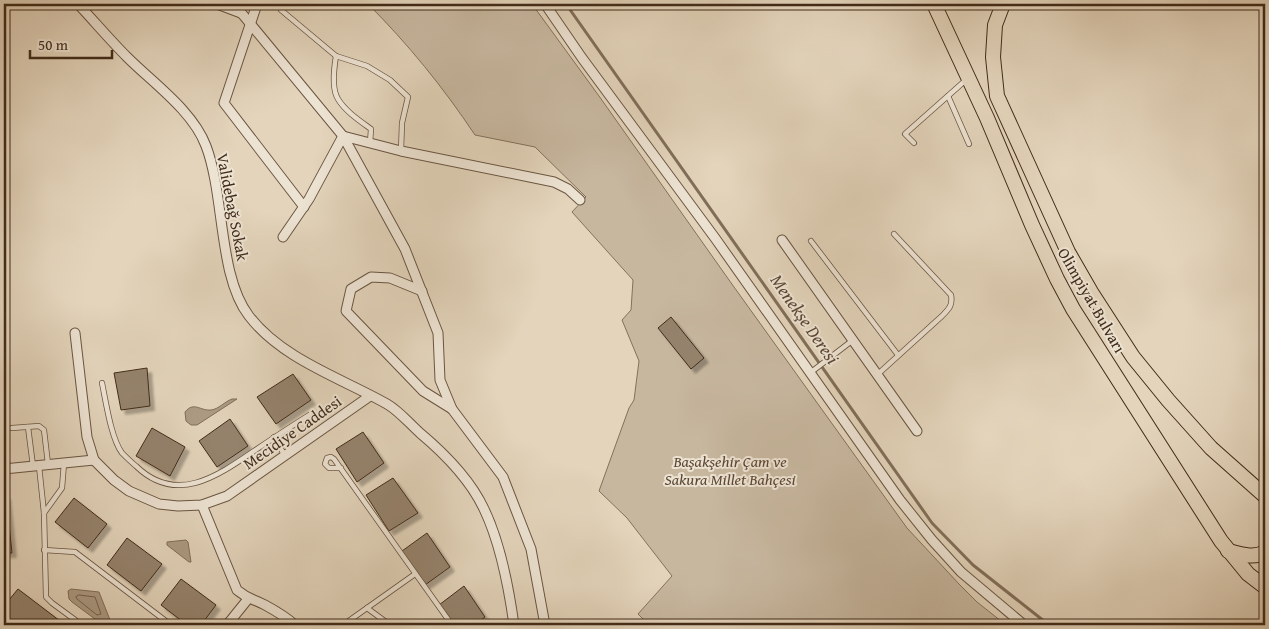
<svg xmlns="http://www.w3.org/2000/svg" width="1269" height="629" font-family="'Gentium Book Plus',serif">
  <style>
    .green { fill: #c7b79f; stroke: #84715c }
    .water { fill: #ac9b84; stroke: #816e59 }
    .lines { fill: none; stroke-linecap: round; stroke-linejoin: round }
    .shore { stroke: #76634e; stroke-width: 1 }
    .stream { stroke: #816e59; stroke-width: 3 }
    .building { fill: #95836d; stroke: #412b19; filter: url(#shadow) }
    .service-casing { stroke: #6a5542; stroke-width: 6 }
    .minor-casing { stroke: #6a5542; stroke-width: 11 }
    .primary-casing { stroke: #412b19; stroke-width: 16 }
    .service { stroke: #ede3d3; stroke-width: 4.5 }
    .minor { stroke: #ede3d3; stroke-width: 9 }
    .primary { stroke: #e3d4bb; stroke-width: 14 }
    .labels { text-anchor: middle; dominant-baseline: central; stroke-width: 4; stroke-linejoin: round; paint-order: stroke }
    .street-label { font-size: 16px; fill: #412b19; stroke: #ede3d3 }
    .park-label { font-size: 16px; font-style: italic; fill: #5c4734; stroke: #ede3d3 }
    .water-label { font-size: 18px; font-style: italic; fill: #5c4734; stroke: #ede3d3 }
  </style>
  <defs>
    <filter id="shadow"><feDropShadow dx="4.5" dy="4.5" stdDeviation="1" flood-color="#0004"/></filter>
  </defs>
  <rect width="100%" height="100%" fill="#e3d4bb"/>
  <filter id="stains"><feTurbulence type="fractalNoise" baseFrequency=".004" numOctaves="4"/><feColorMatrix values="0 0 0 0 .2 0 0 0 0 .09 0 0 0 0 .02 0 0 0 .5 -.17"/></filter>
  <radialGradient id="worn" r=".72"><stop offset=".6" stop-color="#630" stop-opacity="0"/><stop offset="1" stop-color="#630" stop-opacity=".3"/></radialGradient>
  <path class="green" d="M368,4h164l67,92 135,191 173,241 52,56 18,18 29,23h-357l-11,-11 34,-38 -45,-58 -28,-27 30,-83 5,-8 5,-39 -17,-41 9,-10 2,-30 -61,-68 14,-15 -51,-50 -60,-12c-32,-48 -67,-91 -107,-131z"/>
  <g class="water">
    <path d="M232,399h5l-40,26h-6l-5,-4 -1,-9c9,-11 15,-1 26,-2 8,-1 13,-8 21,-11z"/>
    <path d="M186,540l2,2 3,20h-2l-22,-17v-3z"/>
    <path d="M71,589l28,3 13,33h-9l-31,-23 -3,-3 -1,-8z"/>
  </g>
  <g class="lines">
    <path class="shore" d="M79,595l16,2 6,17 -4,1 -20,-16 -1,-2z"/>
    <path class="stream" d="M566,4l366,519 41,42 76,60"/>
  </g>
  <g class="building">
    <path d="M671,317l33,41 -13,11 -33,-41z"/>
    <path d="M147,368l3,38 -29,4 -7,-37z"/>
    <path d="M293,374l18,26 -35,24 -19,-27z"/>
    <path d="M230,419l18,27 -31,21 -18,-26z"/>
    <path d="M152,428l33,19 -15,29 -34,-20z"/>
    <path d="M363,432l21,31 -27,19 -21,-33z"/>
    <path d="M393,478l25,35 -29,18 -23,-36z"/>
    <path d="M4,495h2l6,58h-8z"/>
    <path d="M74,498l33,26 -19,24 -33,-26z"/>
    <path d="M427,533l23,34 -25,18 -23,-34z"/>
    <path d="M127,538l35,26 -21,27 -34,-26z"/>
    <path d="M181,579l35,26 -15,20h-14l-26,-20z"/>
    <path d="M464,586l21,31 -10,8h-21l-15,-20z"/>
    <path d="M18,589l46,35 -1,1h-59v-19z"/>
  </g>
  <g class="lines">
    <defs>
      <g id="service">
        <path d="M281,10l55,46 31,10 23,14 18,17 -6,26 -1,28"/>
        <path d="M336,56c-2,12 -5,32 2,43 7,12 22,22 33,30l-1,14"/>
        <path d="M948,96l21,48"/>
        <path d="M914,143l-9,-9 62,-55"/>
        <path d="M811,241l87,114"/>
        <path d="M810,373l43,-33"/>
        <path d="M878,374l64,-58c7,-7 11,-11 9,-21l-57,-61"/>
        <path d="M102,383c4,19 9,55 20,70 4,4 9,9 14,13 41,40 83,9 121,-17 18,-12 36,-24 54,-35"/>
        <path d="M28,427l5,39"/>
        <path d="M12,428l27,-2 5,4 4,34"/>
        <path d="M274,437l11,19"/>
        <path d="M39,466l5,47 2,84 6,6 30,22"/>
        <path d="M341,468h-12l-4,-4 2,-6 4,-1 3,2 118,166"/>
        <path d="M44,513l18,-25 2,-25"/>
        <path d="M44,550l31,2 96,73"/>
        <path d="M367,608l23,17"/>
        <path d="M343,625l72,-51"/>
      </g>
      <g id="minor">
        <path d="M78,4c16,17 32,36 49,53 26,26 66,54 79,89 19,50 12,130 43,170 33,43 92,62 138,88 12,7 22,19 33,29 25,21 50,46 64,76 16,33 25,80 30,116"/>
        <path d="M217,4l24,9"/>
        <path d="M234,4l109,132 62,113 33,84 2,47 12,29 51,68 28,72 14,76"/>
        <path d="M257,4l-33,99 80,104"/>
        <path d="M545,4l37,54 133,180 185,262 32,40 29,32 63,53"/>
        <path d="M283,237l26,-38 34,-63 58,15 153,31 14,7 12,11"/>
        <path d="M782,240l135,191"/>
        <path d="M422,291l-32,-13 -19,-1 -20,12 -5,22 77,80 29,18"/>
        <path d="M75,333l12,104 7,23 20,20 15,11 30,13 19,2 24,-1 25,-9 143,-100"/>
        <path d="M4,469l90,-9"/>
        <path d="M202,505l35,85c12,10 15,8 28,15 11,6 21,12 30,20"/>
        <path d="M227,625l21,-26"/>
      </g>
      <g id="primary">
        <path d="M934,4l53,114 45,107 25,54 16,30 148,232 27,33 17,13"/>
        <path d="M1003,4l-8,21 -2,32 4,39 71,156 23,40 42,65 35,43 43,48 54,48"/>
        <path d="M1228,551c12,3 26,8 37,1"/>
      </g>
    </defs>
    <use href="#service" class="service-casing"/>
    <use href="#minor" class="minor-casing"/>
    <use href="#primary" class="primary-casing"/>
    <use href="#service" class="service"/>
    <use href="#minor" class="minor"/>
    <use href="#primary" class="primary"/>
  </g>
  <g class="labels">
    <g class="street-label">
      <text transform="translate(233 207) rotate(79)">Validebağ Sokak</text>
      <text transform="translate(1092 300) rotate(60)">Olimpiyat Bulvarı</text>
      <text transform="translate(292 432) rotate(-35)">Mecidiye Caddesi</text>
    </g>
    <g class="park-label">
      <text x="730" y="461">Başakşehir Çam ve<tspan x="730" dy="18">Sakura Millet Bahçesi</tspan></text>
    </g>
    <g class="water-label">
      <text transform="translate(805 319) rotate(55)">Menekşe Deresi</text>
    </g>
  </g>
  <rect width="1269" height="629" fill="none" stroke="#e3d4bb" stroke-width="20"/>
  <rect x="5" y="5" width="1259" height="619" fill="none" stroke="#412b19" stroke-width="2.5"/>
  <rect x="10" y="10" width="1249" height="609" fill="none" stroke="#412b19"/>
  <path d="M30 50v8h82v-8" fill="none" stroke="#412b19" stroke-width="2.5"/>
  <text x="38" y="50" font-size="15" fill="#412b19" stroke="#ede3d3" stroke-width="4" paint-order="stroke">50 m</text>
  <rect width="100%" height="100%" filter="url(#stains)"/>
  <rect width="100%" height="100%" fill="url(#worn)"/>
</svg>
